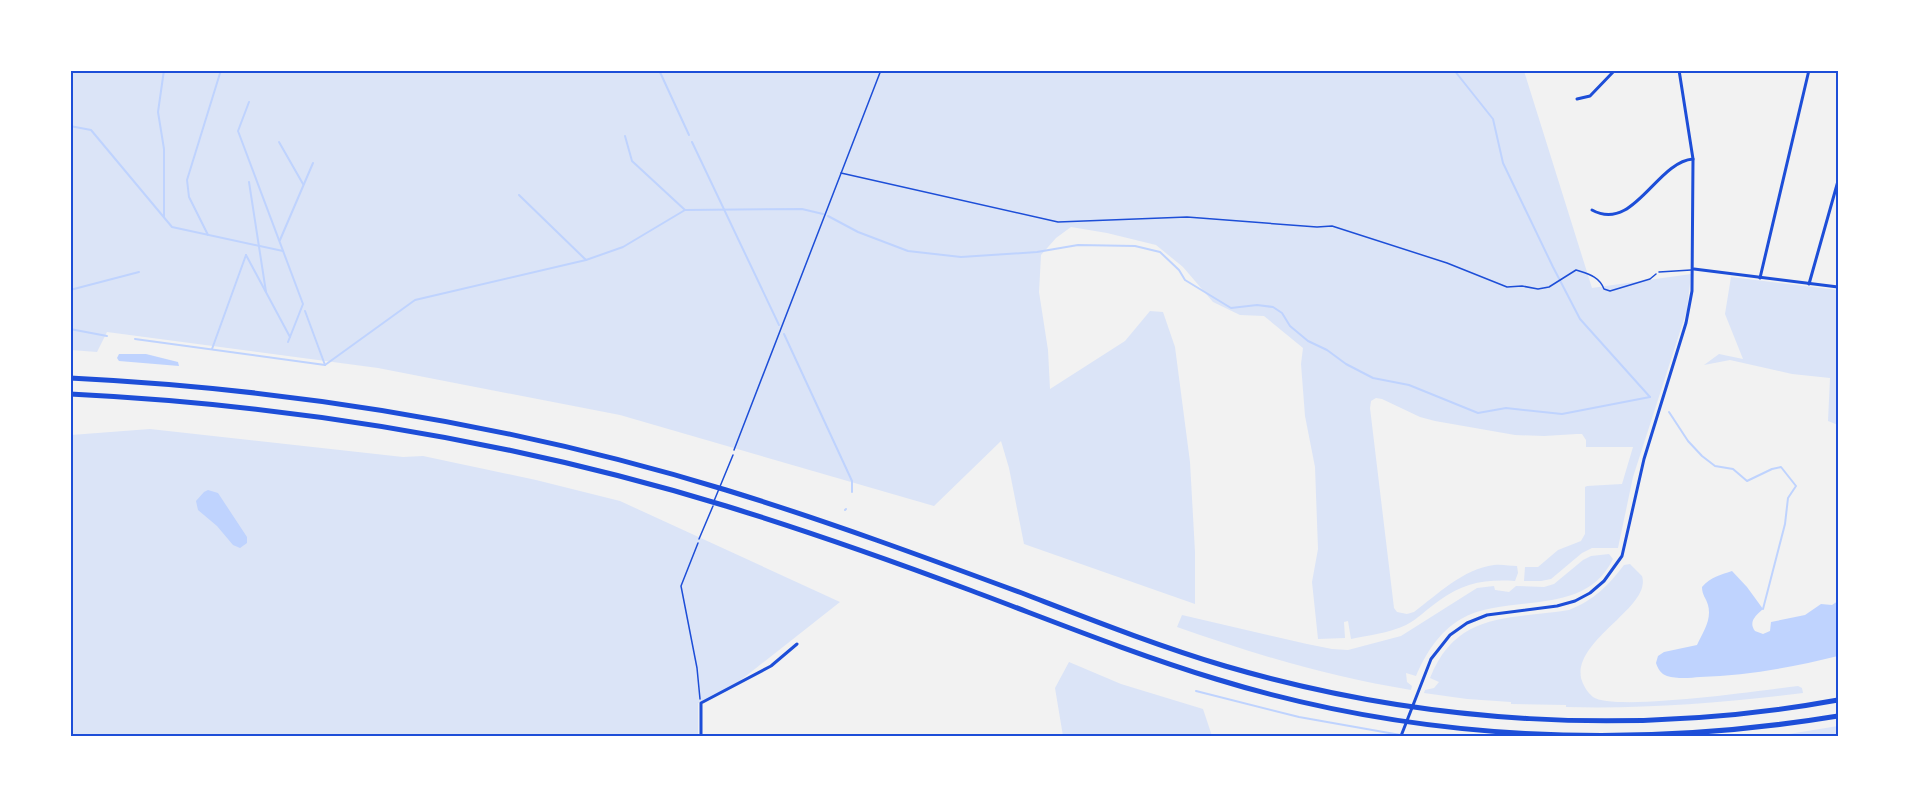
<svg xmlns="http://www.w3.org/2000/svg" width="1909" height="807" font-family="Overpass,sans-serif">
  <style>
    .green { fill: #dbe4f7 }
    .water { fill: #bfd3fe }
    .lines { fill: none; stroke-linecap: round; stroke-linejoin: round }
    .stream { stroke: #bfd3fe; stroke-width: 2 }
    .path { stroke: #1d4ed8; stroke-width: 1.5 }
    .service { stroke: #1d4ed8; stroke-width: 1.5 }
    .minor { stroke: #1d4ed8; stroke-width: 3 }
    .motorway { stroke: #1d4ed8; stroke-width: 5 }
    .neatline { fill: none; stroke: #1d4ed8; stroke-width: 2 }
  </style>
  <rect width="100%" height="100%" fill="#f2f2f2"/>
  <g class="green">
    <path d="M70,71h1454l68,217 99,-14 -4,36 -54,167 -15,71h-26l-10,5 -31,26 -10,2h-17l1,-14h13l20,-17 23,-9 4,-7v-47l2,-1 35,-2 11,-37h-47v-7l-4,-6h-5l-33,2 -29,-1 -80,-14 -15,-4 -38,-18 -6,-1 -5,3 -1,7 24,200 3,4 10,2 7,-2c24,-18 49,-43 80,-47 8,-1 16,1 23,1l1,7 -3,8c-30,-2 -51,2 -75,19 -12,8 -22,19 -34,25 -17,8 -36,10 -55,14l-3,-18 -4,1 1,16 -27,1 -6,-57 6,-33 -3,-82 -10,-51 -4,-52 2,-16 -39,-32 -24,-1 -27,-13 -30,-35 -27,-22 -49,-12 -36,-6 -15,11 -15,17 -2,37 9,58 2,39 75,-48 25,-30 13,1 12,35 15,115 5,90v52l-171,-60 -15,-76 -8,-27 -67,65 -314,-91 -242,-47 -271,-36 -10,20 -26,-2z"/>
    <path d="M1731,277l107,13v135l-10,-4 2,-43 -38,-4 -62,-14 -26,5 15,-11 24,5 -18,-45z"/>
    <path d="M150,429l253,28 20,-1 113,24 84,21 220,101 -113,89 -29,12v33h-627v-301z"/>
    <path d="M1609,554l4,5c-29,60 -105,33 -152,60 -22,13 -35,34 -45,57l-10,-3 1,9 5,4 -1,4c-81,-13 -157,-36 -234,-63l5,-12 125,29 25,5 16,1 53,-14 76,-48 17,-2 1,4 14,2 7,-6 28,1 10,-3 29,-24 8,-4z"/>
    <path d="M1630,564l12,12c10,31 -68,63 -61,102 2,7 6,14 12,19 22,15 172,-7 205,-11l4,2 1,5c-79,10 -157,16 -237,14v-2l-55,-1v-2l-44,-3 -43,-6 1,-3 9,-2 5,-6 -9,-4c27,-67 78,-58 139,-68 25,-10 39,-24 55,-45z"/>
    <path d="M1069,662l52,22 82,25 9,27h-149l-8,-48z"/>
    <path d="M1838,726v10h-62z"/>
  </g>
  <g class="water">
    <path d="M119,354h27l32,8 1,4 -60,-5 -2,-3z"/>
    <path d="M208,490l10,3 29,44v6l-7,5 -7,-3 -16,-19 -19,-16 -2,-9 8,-9z"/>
    <path d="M1732,571l15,16 16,22c-7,6 -15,13 -8,22l8,3 7,-3 1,-9 34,-7 16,-11 11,1 6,-4v55c-45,11 -91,20 -138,21 -10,1 -23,2 -33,-1 -6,-2 -9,-7 -11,-13l2,-7 6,-4 33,-7c6,-13 15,-25 11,-40 -2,-7 -6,-10 -6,-18 9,-10 18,-12 30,-16z"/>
  </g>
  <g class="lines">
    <g class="stream">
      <path d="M659,70l30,65"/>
      <path d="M1454,70l39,49 10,44 50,104 27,52 70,78"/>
      <path d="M249,102l-11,29 65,173 -15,38"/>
      <path d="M70,126l21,4 81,97 111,24"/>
      <path d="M625,136l7,25 53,49"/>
      <path d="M279,142l24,42"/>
      <path d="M692,142l87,183"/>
      <path d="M249,182l17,110"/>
      <path d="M519,195l67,65"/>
      <path d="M828,216l30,16 50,19 53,6 76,-5 41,-7 57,1 25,6 19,18 6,10 46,28 26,-3 16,2 9,6 8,13 18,15 19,9 19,14 27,14 36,7 69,28 28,-5 56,6 88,-17"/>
      <path d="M164,217v-68l-6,-37 6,-42"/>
      <path d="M208,235l-19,-38 -2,-17 34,-110"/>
      <path d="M280,240l33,-77"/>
      <path d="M246,255l44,82"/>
      <path d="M70,290l69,-18"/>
      <path d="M305,311l20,54"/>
      <path d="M70,329l37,7"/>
      <path d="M784,334l68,147v11"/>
      <path d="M135,339l190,26 90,-65 171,-40 37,-13 62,-37 117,-1 21,5"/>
      <path d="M212,349l34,-94"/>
      <path d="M1669,412l19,29 14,15 13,10 18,3 14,12 25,-12 9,-2 15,19 -8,12 -3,26 -22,85"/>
      <path d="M845,510l1,-1"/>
      <path d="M1196,691l103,26 107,19"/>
    </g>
    <g class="path">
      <path d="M841,173l217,49 129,-5 130,10 15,-1 115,37 60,24 15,-1 16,3 11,-2 27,-17c12,4 23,6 28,19l6,2 40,-12 6,-5"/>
      <path d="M734,450l147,-380"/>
      <path d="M698,543l-17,43 16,82 3,31"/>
    </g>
    <g class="service">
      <path d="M1659,272l32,-2"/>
      <path d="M714,501l19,-46"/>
      <path d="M699,539l14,-33"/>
    </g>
    <g class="minor">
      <path d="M1577,99l13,-3 25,-26"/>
      <path d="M1592,210c42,23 64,-48 101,-51"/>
      <path d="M1694,269l144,18"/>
      <path d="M1760,278l49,-208"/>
      <path d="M1809,284l29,-103"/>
      <path d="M701,736v-33l70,-37 26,-22"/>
      <path d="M1401,736l30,-77 19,-24 17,-12 20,-8 70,-9 18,-5 15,-8 14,-12 18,-25 22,-97 42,-136 6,-32 1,-132 -14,-89"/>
    </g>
    <g class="motorway">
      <path d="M70,378c221,11 444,47 656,112 101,31 201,68 301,105 65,25 131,51 198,71 198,58 410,71 613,34"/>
      <path d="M70,394c222,11 443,47 656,112 81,25 161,53 241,83 83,31 164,64 249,90 202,62 415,71 622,37"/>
    </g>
  </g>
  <rect width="1909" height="807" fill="none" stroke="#ffffff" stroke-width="144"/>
  <rect x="72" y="72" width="1765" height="663" class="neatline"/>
</svg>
